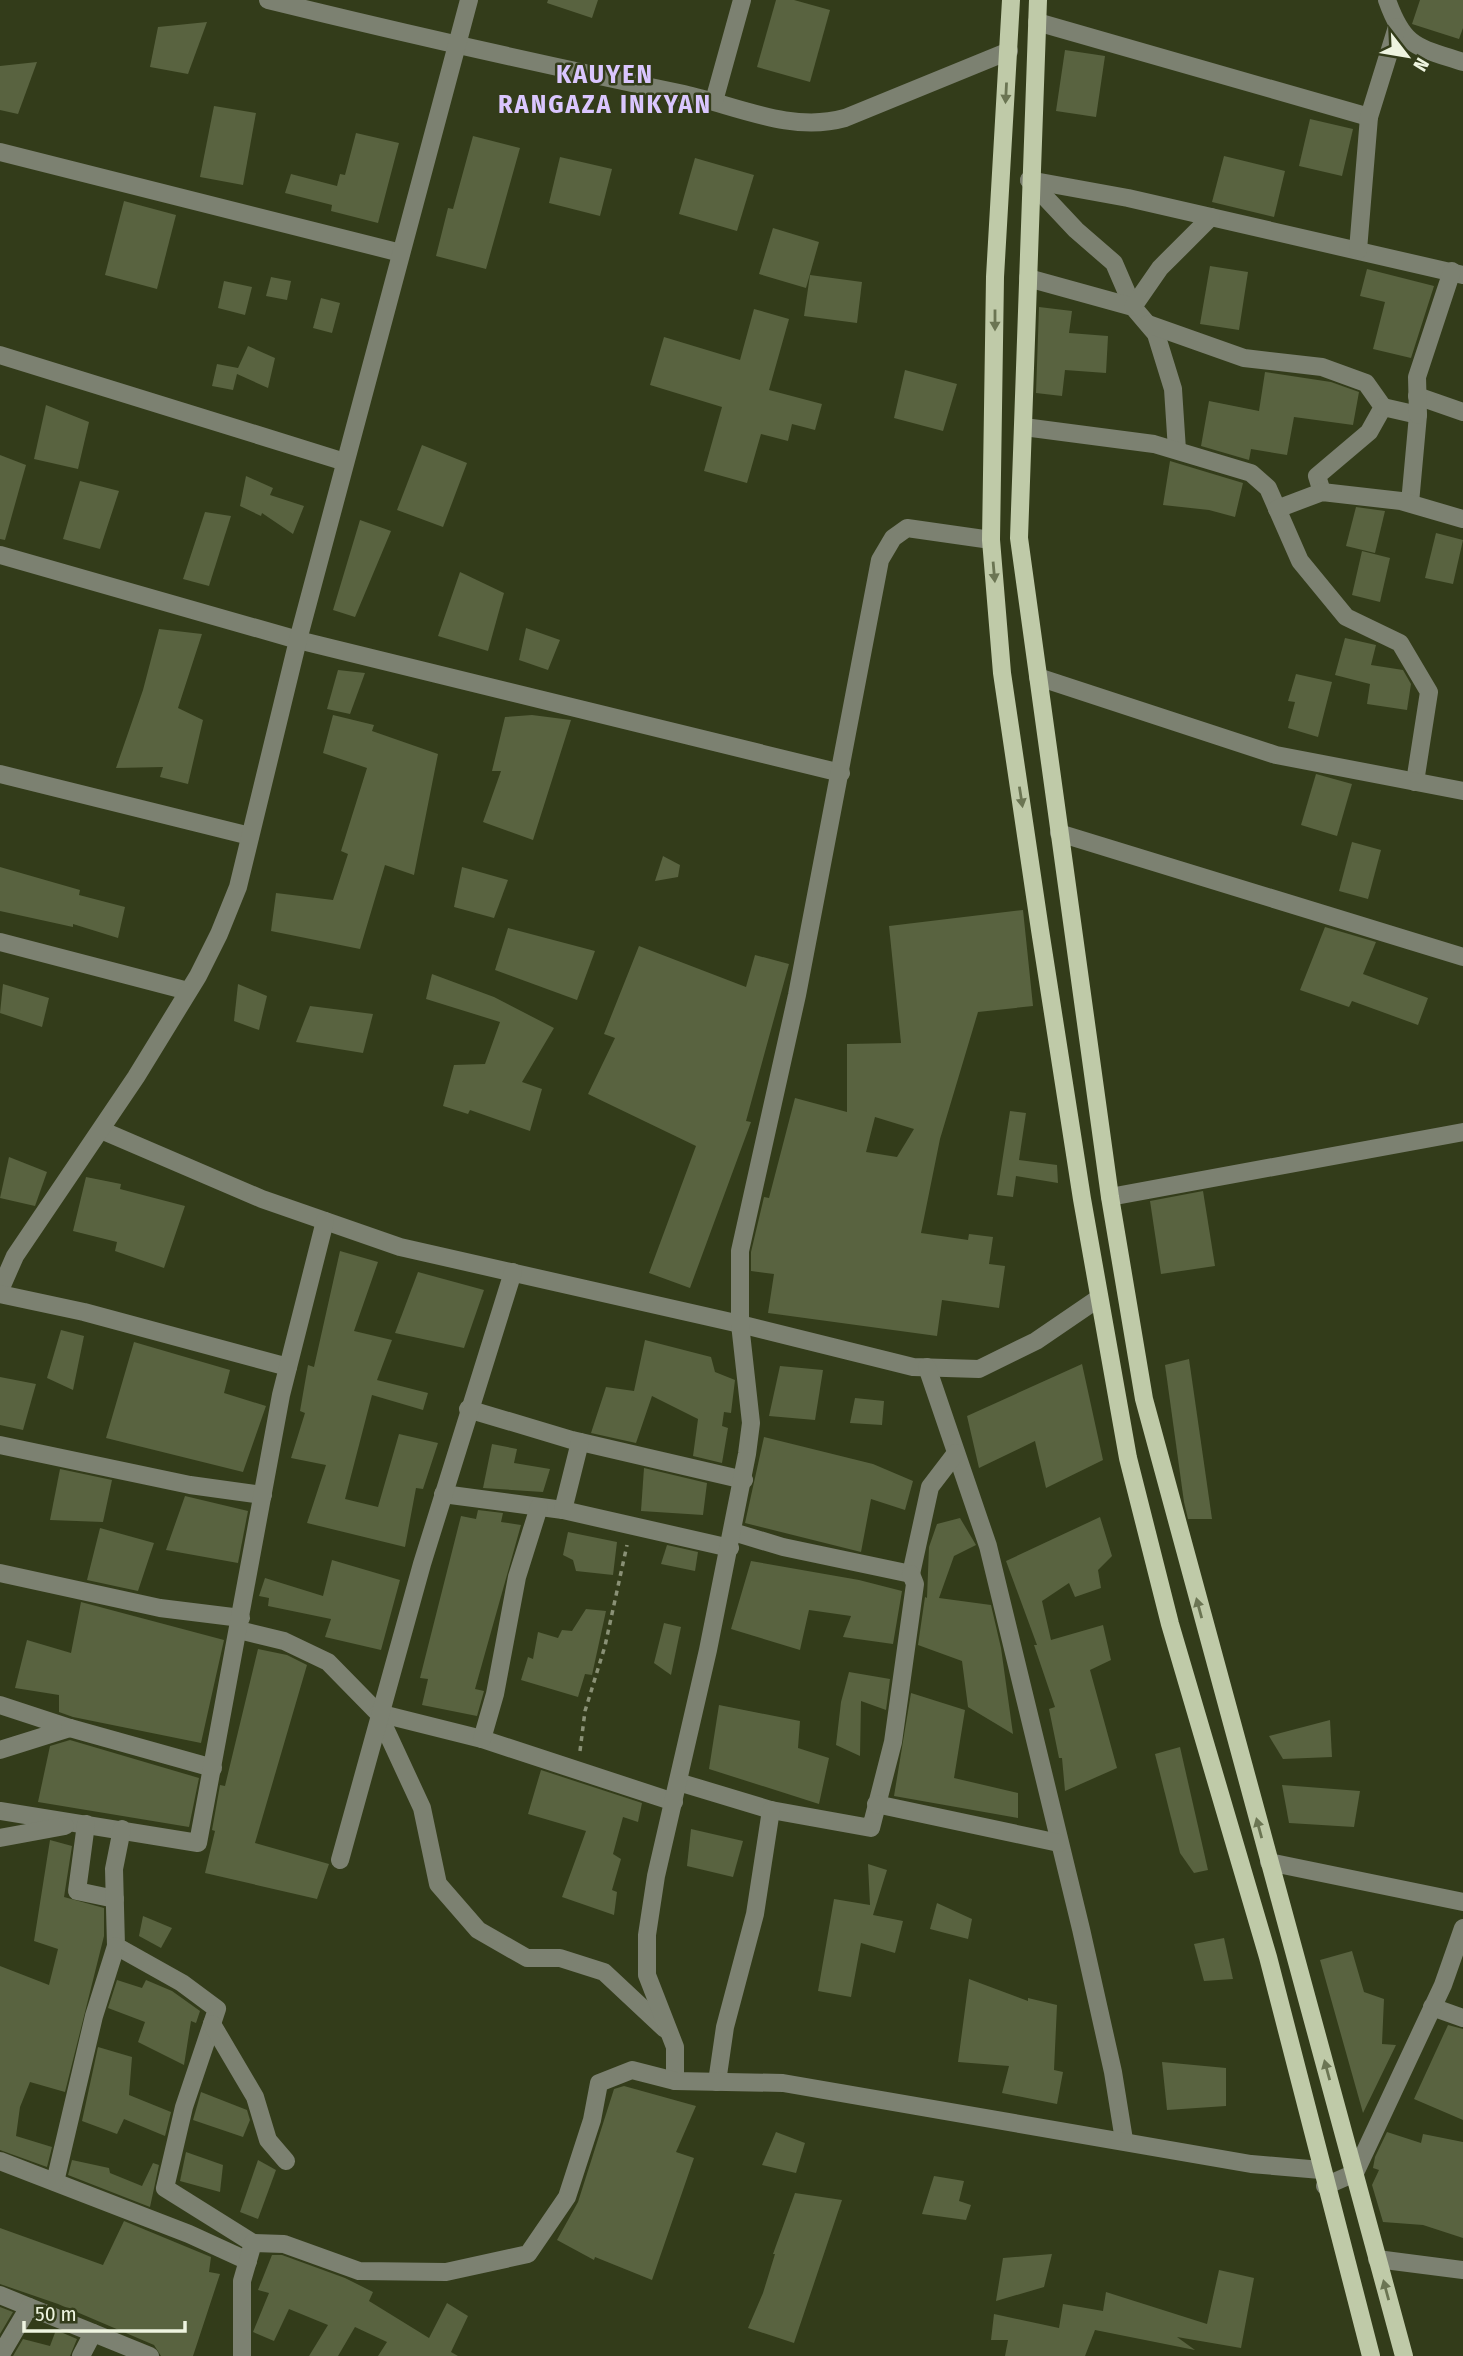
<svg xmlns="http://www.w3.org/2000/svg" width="1463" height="2356" font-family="'Fira Sans Condensed',sans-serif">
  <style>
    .building { fill: #596340; fill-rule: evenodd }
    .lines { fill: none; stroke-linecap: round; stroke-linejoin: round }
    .path { stroke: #8a9176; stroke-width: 3.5; stroke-dasharray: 5 5; stroke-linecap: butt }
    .minor { stroke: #7c8171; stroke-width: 18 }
    .major { stroke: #bfcaa8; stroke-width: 18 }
    .oneway { fill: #6b7553 }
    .labels { text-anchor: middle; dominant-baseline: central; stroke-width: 5; stroke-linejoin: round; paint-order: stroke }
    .district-label { font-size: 26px; font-weight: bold; letter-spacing: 2px; fill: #dac6fe; stroke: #333c1a }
  </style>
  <rect width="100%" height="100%" fill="#333c1a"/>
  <g class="building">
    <path d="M548,0h50l-6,18 -45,-15z"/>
    <path d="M776,0h18l36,10 -20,72 -53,-15z"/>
    <path d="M1420,0h43v28l-4,11 -47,-15z"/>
    <path d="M207,22l-19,52 -38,-7 8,-40z"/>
    <path d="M1065,50l40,6 -9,61 -40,-6z"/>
    <path d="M37,62l-19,52 -18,-4v-44z"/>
    <path d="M214,106l42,7 -13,72 -43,-8z"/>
    <path d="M1310,119l43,10 -11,47 -43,-10z"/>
    <path d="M356,133l43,10 -21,80 -47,-12 1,-6 -47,-12 6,-19 46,12 3,-12 5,1z"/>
    <path d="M473,136l47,12 -34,121 -50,-13 12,-48 5,1z"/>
    <path d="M1224,156l61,15 -11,46 -62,-15z"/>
    <path d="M560,157l52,12 -12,47 -51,-13z"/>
    <path d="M695,158l59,17 -17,56 -58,-17z"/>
    <path d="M124,201l52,14 -19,74 -52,-14z"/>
    <path d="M773,228l46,14 -13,46 -47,-14z"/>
    <path d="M1210,266l38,6 -9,58 -39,-6z"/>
    <path d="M1367,269l67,17 -23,72 -38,-9 12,-47 -25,-6z"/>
    <path d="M810,275l52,7 -5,41 -53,-7z"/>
    <path d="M271,277l20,4 -4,19 -21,-4z"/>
    <path d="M224,281l28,6 -7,28 -27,-7z"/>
    <path d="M321,298l19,5 -8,30 -19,-5z"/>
    <path d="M1039,307l33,4 -3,22 39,3 -2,37 -41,-3 -3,26 -26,-3z"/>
    <path d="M754,309l35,10 -20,71 53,14 -7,26 -23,-6 -4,17 -27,-7 -14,49 -43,-12 18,-64 -72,-22 14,-48 76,23z"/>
    <path d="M248,346l27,12 -7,30 -31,-14 -4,16 -21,-4 5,-22 21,4z"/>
    <path d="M905,370l52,14 -14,47 -49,-13z"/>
    <path d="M1265,372l66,10 28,10 -6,33 -59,-8 -7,38 -36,-6 -2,11 -48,-14 8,-45 50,10z"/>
    <path d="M46,405l43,17 -11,47 -44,-10z"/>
    <path d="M422,445l45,18 -24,64 -46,-17z"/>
    <path d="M0,455l26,10 -21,75 -5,-1z"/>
    <path d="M1170,461l73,22 -8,34 -26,-7 -46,-5z"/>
    <path d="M246,476l27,12 -3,7 34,11 -11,28 -31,-21 -1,3 -21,-10z"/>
    <path d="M80,481l39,10 -19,58 -37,-10z"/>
    <path d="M1356,507l29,4 -10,42 -29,-7z"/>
    <path d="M205,512l26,4 -22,70 -26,-7z"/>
    <path d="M360,520l31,11 -36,86 -22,-7z"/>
    <path d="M1436,533l27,7 -10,44 -28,-6z"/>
    <path d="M1362,551l28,7 -10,44 -28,-7z"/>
    <path d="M460,572l44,21 -16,58 -50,-15z"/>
    <path d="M526,628l34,12 -12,30 -29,-10z"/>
    <path d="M159,629l43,5 -24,74 25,12 -15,64 -28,-7 3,-10 -47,1 27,-78z"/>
    <path d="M1345,638l31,7 -5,20 32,5 8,14 -4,26 -40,-6 3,-20 -35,-9z"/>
    <path d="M338,670l27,3 -15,41 -23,-5z"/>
    <path d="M1296,674l36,8 -14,55 -30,-9 7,-26 -7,-1z"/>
    <path d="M333,715l41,10 -2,6 66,23 -24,121 -29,-10 -25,84 -89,-18 5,-38 57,7 15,-46 -7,-3 26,-83 -44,-15z"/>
    <path d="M532,715l39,5 -38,120 -50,-18 18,-51h-9l13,-54z"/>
    <path d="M1316,774l36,10 -15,52 -36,-11z"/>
    <path d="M1352,842l29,8 -13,49 -29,-8z"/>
    <path d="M663,856l17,9 -2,12 -23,4z"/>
    <path d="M0,867l80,23 -1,5 46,12 -7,31 -45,-14v3l-73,-16z"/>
    <path d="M462,867l46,13 -14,38 -40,-11z"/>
    <path d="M1023,910l10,96 -55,6 -38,127 -19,94 47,7 1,-6 24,3 -4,27 16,2 -6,42 -57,-8 -5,36 -169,-23 6,-39 -23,-3v-19l13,-55 5,1 26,-100 52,14v-68l54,-1 -12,-117zM875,1117l39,12 -17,28 -31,-5z"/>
    <path d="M1325,927l51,15 -13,32 65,24 -10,27 -66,-24 -3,6 -49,-17z"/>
    <path d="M508,928l87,23 -18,49 -82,-30z"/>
    <path d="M639,946l107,41 9,-32 34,9 -43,157 5,1 -61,166 -41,-15 47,-127 -108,-52 27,-56 -11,-4z"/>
    <path d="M432,974l62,23 60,31 -32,54 20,7 -12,42 -60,-21 -2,4 -25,-8 11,-41 31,-1 15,-42 -74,-23z"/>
    <path d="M3,984l46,14 -7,29 -42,-14z"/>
    <path d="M238,984l29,12 -8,34 -25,-9z"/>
    <path d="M310,1006l63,8 -10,39 -67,-11z"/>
    <path d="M1010,1111l16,2 -7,47 38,5 1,18 -42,-7 -3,21 -16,-2z"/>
    <path d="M9,1157l38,15 -12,34 -35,-8z"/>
    <path d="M86,1177l35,7 -1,5 65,17 -21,62 -49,-17 2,-9 -44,-11z"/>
    <path d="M1203,1191l12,75 -54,8 -11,-73z"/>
    <path d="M340,1251l38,11 -24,69 38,9 -15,40 51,13 -5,17 -51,-15 -27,104 33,8 21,-73 39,9 -15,46 -7,-1 -11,59 -98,-24 19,-58 -35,-7 14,-45 -5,-2 8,-46 6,2z"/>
    <path d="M418,1272l66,18 -20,58 -69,-15z"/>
    <path d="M61,1330l23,6 -11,54 -26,-12z"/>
    <path d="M645,1340l66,17 4,15 20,8 -4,33 -7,-1 -2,14 6,2 -6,35 -29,-7 5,-37 -46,-23 -16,47 -45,-10 15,-46 28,4z"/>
    <path d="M134,1342l96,28 -6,23 42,13 -23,66 -137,-34z"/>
    <path d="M1189,1359l23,160h-24l-4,-17 -19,-137z"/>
    <path d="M1082,1364l21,96 -57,28 -11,-47 -56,27 -12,-52z"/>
    <path d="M780,1366l43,4 -8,50 -46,-4z"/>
    <path d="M0,1377l36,7 -13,46 -23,-5z"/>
    <path d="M855,1398l29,3 -2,24 -32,-2z"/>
    <path d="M764,1437l109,27 40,17 -8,29 -34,-11 -10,53 -116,-29z"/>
    <path d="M492,1444l25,5 -3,14 36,6 -7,23 -60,-4z"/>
    <path d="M644,1468l63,15 -4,32 -62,-4z"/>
    <path d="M60,1469l52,11 -9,42 -53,-2z"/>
    <path d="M185,1496l63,15 -10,52 -72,-13z"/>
    <path d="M478,1510l25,3 -2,9 20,3 -46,164 9,2 -7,25 -55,-11 6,-26 -8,-1 41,-162 15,3z"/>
    <path d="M1100,1517l12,39 -14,14 3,18 -26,9 -6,-14 -27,18 9,39 52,-15 8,35 -21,10 27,98 -52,23 -3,-33h-3l-10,-49 6,-2 -21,-62h3l-31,-84z"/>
    <path d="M960,1518l16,27 -22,11 -15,42 52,7 10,43 12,86 -45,-27 -6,-46 -44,-16 7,-48 2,1 2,-51 8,-23z"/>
    <path d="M100,1528l54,15 -16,48 -51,-11z"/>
    <path d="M568,1532l49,10 -4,33 -37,-4 -3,-11 -10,-5z"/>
    <path d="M667,1545l31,7 -3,19 -34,-7z"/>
    <path d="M332,1560l68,20 -19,70 -56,-13 6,-18 -63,-13 1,-8 -10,-2 6,-18 58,18z"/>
    <path d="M751,1561l108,19 43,11 -9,53 -50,-7 8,-21 -42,-6 -9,40 -69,-21z"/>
    <path d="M81,1602l143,38 -23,103 -128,-26 -14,-5v-17l-44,-7 12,-48 44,13z"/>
    <path d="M586,1609l20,2 -14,64 -7,-1 -7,23 -57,-17 7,-23 5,2 5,-27 20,6 4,-8 10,1z"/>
    <path d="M664,1623l17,4 -10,48 -17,-12z"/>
    <path d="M258,1649l29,6 20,10 -52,178 74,21 -12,35 -112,-26 10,-42 -3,-1 8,-45 5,1z"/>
    <path d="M849,1672l41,7 -4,31 -25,-9 -1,55 -24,-11 5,-43z"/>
    <path d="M911,1693l54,17 -11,68 64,15v25l-124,-22z"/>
    <path d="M719,1705l81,16 -2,27 31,10 -10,46 -110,-35z"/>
    <path d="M1330,1720l2,37 -49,2 -14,-23z"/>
    <path d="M70,1740l129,38 -10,49 -151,-25 12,-56z"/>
    <path d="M1180,1747l28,123 -14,3 -14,-20 -25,-99z"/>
    <path d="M541,1770l101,33 -4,19 -15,-5 -10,37 8,5 -9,31 5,2 -3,23 -52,-18 24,-66 -58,-17z"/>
    <path d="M1282,1785l78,6 -6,36 -65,-4z"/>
    <path d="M691,1829l52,12 -10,36 -46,-11z"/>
    <path d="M50,1840l22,6 -8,51 40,11v28l-39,156 -35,-10 -10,25 -4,29 36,11 -5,20 -47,-17v-184l49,19 9,-36 -24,-8z"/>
    <path d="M868,1864l19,6 -14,45 30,6 -8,32 -34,-10 -10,54 -33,-6 16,-92 36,6z"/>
    <path d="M937,1903l35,16 -4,20 -38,-10z"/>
    <path d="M143,1916l29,12 -11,20 -22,-12z"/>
    <path d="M1224,1938l9,41 -29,2 -10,-37z"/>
    <path d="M1352,1951l12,41 20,7 -2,45 14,1 -33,68 -43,-153z"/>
    <path d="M969,1979l59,22v-3l29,7 -3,65 9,2 -6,32 -55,-11 7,-27 -51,-4z"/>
    <path d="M117,1980l25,8 4,-8 26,11 28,20 -4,12 -5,-2 -7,44 -46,-23 7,-20 -37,-14z"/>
    <path d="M1448,2025l15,4v91l-49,-21z"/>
    <path d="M98,2047l34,10 -3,38 42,17 -6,24 -41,-17 -7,15 -35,-13z"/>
    <path d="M1162,2062l64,6v38l-59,4z"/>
    <path d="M624,2086l72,20 -20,46 18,6 -42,122 -57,-23 -1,3 -37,-20 21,-38 36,-113z"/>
    <path d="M201,2092l46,18 3,10 -7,17 -50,-17z"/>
    <path d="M776,2132l29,11 -9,30 -34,-8z"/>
    <path d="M1387,2132l34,11 2,-9 40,8v96l-40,-13 -40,-3 -11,-37 7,-15 -6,-2 2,-11z"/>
    <path d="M186,2152l37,13 -3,27 -40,-11z"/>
    <path d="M72,2160l37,8 1,5 32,13 11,-23 6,2 -9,42 -82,-32z"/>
    <path d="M258,2160l18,10 -18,49 -18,-7z"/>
    <path d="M934,2176l30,5 -5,20 12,4 -5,15 -44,-6z"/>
    <path d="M795,2193l47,7 -48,143 -46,-15 15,-35 12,-39h-2z"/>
    <path d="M124,2221l87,36 -2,15 11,2 -27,82h-32l-7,-11 -96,-41 -58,-20v-56l103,37z"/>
    <path d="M1052,2254l-8,33 -48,14 7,-43z"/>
    <path d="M272,2255h10l63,23 28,14 -4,9 60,37 18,-35 21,13 -17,36 7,4h-80l9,-14 -32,-15 -17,29h-29l19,-31 -39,-16 -15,32 -21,-9 16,-39 -11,-3z"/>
    <path d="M1219,2270l35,8 -13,70 -64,-11 18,13 -100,-20 -10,26h-80l3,-16h-17l3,-26 65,14 4,-24 40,7 3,-19 101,32z"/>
    <path d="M0,2307l13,5 -13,22z"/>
    <path d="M56,2330l21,9 -7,17h-57l10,-17 27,7z"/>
  </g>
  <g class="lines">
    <path class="path" d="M580,1751l5,-40 20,-65 22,-101"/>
    <g class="minor">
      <path d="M268,0c138,34 277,65 416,94 53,12 107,39 161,24l164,-67"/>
      <path d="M1387,0c17,48 30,47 76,62"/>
      <path d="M1037,22l332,95"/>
      <path d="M714,101l28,-101"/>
      <path d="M0,152l401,101"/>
      <path d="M1029,180l99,18 335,77"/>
      <path d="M1029,180l47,50 38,33 19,44"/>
      <path d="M1358,250l11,-133 28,-90"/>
      <path d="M1028,278l105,29 23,27 17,55 4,61"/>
      <path d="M1133,307l27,-39 51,-51"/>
      <path d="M1148,324l96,34 78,9 44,16 17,24 -14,25 -52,44 5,16"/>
      <path d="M0,355l345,107"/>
      <path d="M1417,396l46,16"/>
      <path d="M1383,407l35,8 -8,88"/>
      <path d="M1418,415l-1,-38 35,-106"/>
      <path d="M1024,427l130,17 97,29 17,15 32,73 46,56 54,26 29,49 -14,90"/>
      <path d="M1277,509l45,-17 79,9 62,18"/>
      <path d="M0,555l298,85 543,133"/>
      <path d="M1038,677l238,78 187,36"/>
      <path d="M0,774l250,62"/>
      <path d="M1059,833l404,124"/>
      <path d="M0,942l188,49"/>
      <path d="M101,1130l161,69 138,48 340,77 173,43 66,2 57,-28 63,-43"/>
      <path d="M1110,1197l353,-65"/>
      <path d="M0,1290l15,-34 121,-179 62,-101 21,-42 19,-47 60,-247 171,-640"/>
      <path d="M0,1294l84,18 204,55"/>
      <path d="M927,1367l61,179 93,383 32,143 11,68"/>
      <path d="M468,1409l104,31 172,40"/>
      <path d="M0,1445l190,40 73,10"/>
      <path d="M443,1494l120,16 167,38"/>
      <path d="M563,1510l17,-68"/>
      <path d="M733,1532l50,15 128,27 19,-87 26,-34"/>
      <path d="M0,1573l160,35 81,10"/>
      <path d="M239,1630l45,11 44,21 50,51 44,95 16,76 40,46 49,28h33l44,14 61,57"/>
      <path d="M0,1705l70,23 -70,22"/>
      <path d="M378,1713l104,26 192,63"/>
      <path d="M70,1728l143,40"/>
      <path d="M482,1739l13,-45 22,-117 22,-70"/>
      <path d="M678,1782l93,28 100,18 22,-86 22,-158 -4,-10"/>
      <path d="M876,1804l183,39"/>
      <path d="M0,1811l198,32 83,-448 44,-174"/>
      <path d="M86,1824l-9,67 38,8"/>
      <path d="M122,1829l-8,40 2,77 66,37 35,26 -33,98 -19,81 88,55"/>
      <path d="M0,1838l65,-12"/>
      <path d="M340,1860l82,-296 91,-292"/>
      <path d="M1269,1862l194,40"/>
      <path d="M1432,2007l31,11"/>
      <path d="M212,2024l43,73 13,43 18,21"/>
      <path d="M675,2081v-34l-28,-72v-40l9,-59 52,-226 39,-196 4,-31 -11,-99v-73l57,-256 83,-435 13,-22 14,-10 84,12"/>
      <path d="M717,2082l8,-55 30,-113 16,-104"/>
      <path d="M0,2161l189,73 59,27"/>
      <path d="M55,2182l39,-166 22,-70"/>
      <path d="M1325,2186l30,-13 88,-188 20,-57"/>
      <path d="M1377,2259l86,11"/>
      <path d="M0,2295l150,61"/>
      <path d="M0,2356l29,-49"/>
      <path d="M81,2356l12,-23"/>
      <path d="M242,2356v-75l11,-38 31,1 75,27 87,1 82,-18 39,-57 25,-77 7,-37 33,-13 43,11 108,2 468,81 70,6"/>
    </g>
    <g class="major">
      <path d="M1011,0l-16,277 -4,263 11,133 38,257 42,269 46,259 42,166 98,333 103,399"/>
      <path d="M1038,0l-19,538 91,659 34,202 260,957"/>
    </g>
  </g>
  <defs><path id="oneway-solid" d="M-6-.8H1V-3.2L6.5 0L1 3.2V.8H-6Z" transform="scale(1.75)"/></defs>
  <g class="oneway">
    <use href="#oneway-solid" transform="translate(1006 93) rotate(93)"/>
    <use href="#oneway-solid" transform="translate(995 320) rotate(90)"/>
    <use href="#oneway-solid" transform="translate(994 572) rotate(85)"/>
    <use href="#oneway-solid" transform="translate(1021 797) rotate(81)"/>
    <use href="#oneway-solid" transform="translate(1199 1608) rotate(-105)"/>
    <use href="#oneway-solid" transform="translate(1259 1828) rotate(-105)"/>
    <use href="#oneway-solid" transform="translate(1327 2070) rotate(-105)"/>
    <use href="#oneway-solid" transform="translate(1386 2290) rotate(-105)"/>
  </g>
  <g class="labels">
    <g class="district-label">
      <text x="605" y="74">KAUYEN<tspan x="605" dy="30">RANGAZA INKYAN</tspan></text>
    </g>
  </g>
  <g transform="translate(1407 56) rotate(121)" stroke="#333c1a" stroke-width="5" paint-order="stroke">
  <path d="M0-5L12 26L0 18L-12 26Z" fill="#eef4e0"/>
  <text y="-10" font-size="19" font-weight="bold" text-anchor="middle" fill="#eef4e0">N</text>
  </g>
  <path d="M24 2321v10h161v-10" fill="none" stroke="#eef4e0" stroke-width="3.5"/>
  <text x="35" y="2321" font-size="21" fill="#eef4e0" stroke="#333c1a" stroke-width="5" paint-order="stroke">50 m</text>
</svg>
